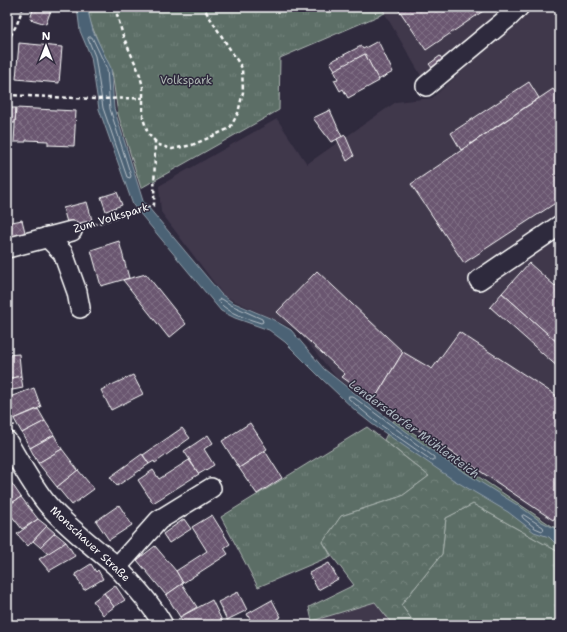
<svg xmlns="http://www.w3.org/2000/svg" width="567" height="632" font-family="'Shantell Sans',sans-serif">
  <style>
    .built { fill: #41384c }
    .grass { fill: url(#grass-tufts); stroke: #adb6b2 }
    .forest { fill: url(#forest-crowns); stroke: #adb6b2 }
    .water { fill: #4b6275; stroke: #93a1ac }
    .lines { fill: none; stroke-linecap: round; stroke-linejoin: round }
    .shore { stroke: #b7c0c8; stroke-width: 1 }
    .building { fill: url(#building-cross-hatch); stroke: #fff }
    .minor-casing { stroke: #fff; stroke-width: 22 }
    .path { stroke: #fff; stroke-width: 2.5; stroke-dasharray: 4 3; stroke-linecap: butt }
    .minor { stroke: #2f2a3d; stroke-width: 19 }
    .labels { text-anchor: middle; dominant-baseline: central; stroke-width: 3; stroke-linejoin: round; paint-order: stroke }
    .park-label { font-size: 11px; fill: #adb6b2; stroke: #2f2a3d }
    .street-label { font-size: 11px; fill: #fff; stroke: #2f2a3d }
    .water-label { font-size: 12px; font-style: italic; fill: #aeb8c1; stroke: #2f2a3d }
  </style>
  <defs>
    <pattern id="grass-tufts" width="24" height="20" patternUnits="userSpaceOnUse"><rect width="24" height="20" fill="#5b6e66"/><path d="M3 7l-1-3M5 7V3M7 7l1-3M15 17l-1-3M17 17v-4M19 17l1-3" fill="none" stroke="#74847d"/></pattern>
    <pattern id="forest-crowns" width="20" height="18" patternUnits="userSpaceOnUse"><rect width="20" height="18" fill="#5b6e66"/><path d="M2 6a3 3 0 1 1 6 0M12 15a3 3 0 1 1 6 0" fill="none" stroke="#74847d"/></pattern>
    <pattern id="building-cross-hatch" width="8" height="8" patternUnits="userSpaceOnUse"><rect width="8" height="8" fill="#6a5770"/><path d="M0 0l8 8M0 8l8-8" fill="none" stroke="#807085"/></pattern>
  </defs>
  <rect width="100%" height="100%" fill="#2f2a3d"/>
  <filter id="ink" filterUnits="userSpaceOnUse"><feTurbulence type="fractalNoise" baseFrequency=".025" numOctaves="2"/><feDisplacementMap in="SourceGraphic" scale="8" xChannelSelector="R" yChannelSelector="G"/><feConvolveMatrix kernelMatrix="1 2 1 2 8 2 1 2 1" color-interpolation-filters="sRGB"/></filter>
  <g filter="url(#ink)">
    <g class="built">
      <path d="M381,7h129l-87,72z"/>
      <path d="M531,7h29v521l-6,-3 -217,-147 -40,-48 -73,-34 -63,-84 -2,-26 118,-67 30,45 89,-62 36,-4 81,-73z"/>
      <path d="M375,602l18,23h-93z"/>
    </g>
    <g class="grass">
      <path d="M88,7h293l4,6 -105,45 -1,52 -138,78 -23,-74 -6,-42 -6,-10 -16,-41z"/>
      <path d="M367,427l62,49 -27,20 -61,20 -18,26 8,14 -73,31 -37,-70z"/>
      <path d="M473,504l84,47 3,2v72h-144l-15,-20 41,-51 4,-36z"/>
    </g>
    <path class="forest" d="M394,420l158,106 8,4v18l-3,3 -84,-47 -27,14 -4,36 -41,51 15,20h-23l-18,-23 -63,19 -3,-14 45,-22 -22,-29 -9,-14 18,-26 61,-20 27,-20 -45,-36z"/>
    <path class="water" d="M77,7h10l6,24 18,37 3,40 29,93 78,93 11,8 40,17 19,11 33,39 43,34 81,59 74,46 18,13 18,9 2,2v16l-11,-11 -15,-5 -26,-20 -56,-33 -80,-55 -14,-11 -36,-34 -37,-37 -16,-12 -34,-12 -14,-7 -88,-106 -34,-96 -8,-52 -11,-26z"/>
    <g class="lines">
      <g class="shore">
        <path d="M89,37h3l15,32 3,40 21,67 -1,2 -3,-1 -24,-69 -8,-52 -7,-17z"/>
        <path d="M220,299h2l9,6 31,14 1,3 -2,1c-15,-5 -32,-9 -42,-21z"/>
        <path d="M349,396h3l82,61v3h-3l-56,-39 -26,-22z"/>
        <path d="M524,515l19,12 1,3 -2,1 -7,-3 -12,-10 -1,-2z"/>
      </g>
    </g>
    <g class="building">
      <path d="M34,7h18l-6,17 -16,-5z"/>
      <path d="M397,7h92l-63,43z"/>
      <path d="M378,41l15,31 -15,8 -13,-26 -30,16 -5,-8 31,-16 2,3z"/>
      <path d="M19,43l43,4 -3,36 -43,-4z"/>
      <path d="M365,54l14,27 -31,17 -5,-9 -3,2 -6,-11 4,-1 -4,-9z"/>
      <path d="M440,56l4,6 -11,7 -4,-5z"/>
      <path d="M529,82l10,16 -78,52 -10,-17z"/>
      <path d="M553,89l7,10v101l-96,63 -53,-79z"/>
      <path d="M7,108h9l-1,15h-8z"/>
      <path d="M16,108l60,3 -2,35 -26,-1v-4l-22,-1v2h-12z"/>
      <path d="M330,110l12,27 -11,5 -18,-24z"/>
      <path d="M345,135l9,21 -7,5 -10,-22z"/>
      <path d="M117,192l5,13 -16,6 -5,-14z"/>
      <path d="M87,202l5,18 -24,6 -5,-18z"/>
      <path d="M22,220l4,16 -19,4v-17z"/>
      <path d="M119,241l10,37 -28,8 -10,-36z"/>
      <path d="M529,263l26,23 5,-5v62l-1,1 -57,-51z"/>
      <path d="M317,271l86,81 -29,48 -32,-23 3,-3 -68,-62z"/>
      <path d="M146,274l40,50 -17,14 -46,-58z"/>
      <path d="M502,293l57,51 1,-1v26l-70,-62z"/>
      <path d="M459,332l101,66v114l-7,8 -179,-120 29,-48 29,17z"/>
      <path d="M19,354l2,22 -14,3v-24z"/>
      <path d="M133,375l10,19 -32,16 -10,-20z"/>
      <path d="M21,376l2,12 -16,3v-12z"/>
      <path d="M34,388l7,19 -27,12 -7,-18v-3z"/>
      <path d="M38,409l7,12 -23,12 -8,-14z"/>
      <path d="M45,421l9,14 -24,13 -8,-15z"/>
      <path d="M250,423l17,26 -28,19 -17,-27z"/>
      <path d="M182,428l8,10 -35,25 -1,-2 -5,3 -6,-9z"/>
      <path d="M54,435l8,14 -24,14 -8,-15z"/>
      <path d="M208,435l5,8 -9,6 10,16 -15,9 -15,-23z"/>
      <path d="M62,449l16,21 -21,17 -19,-24z"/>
      <path d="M265,451l17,27 -25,16 -18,-26z"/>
      <path d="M142,454l7,10 -32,22 -7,-9z"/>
      <path d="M189,460l10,14 -46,29 -15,-23 15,-10 6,9z"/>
      <path d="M78,470l16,19 -22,16 -15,-18z"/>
      <path d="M8,478l13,19 -14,9v-27z"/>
      <path d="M21,497l17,22 -16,10 -15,-19v-4z"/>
      <path d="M119,505l13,20 -23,15 -13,-19z"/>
      <path d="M212,515l18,29 -6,4 4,6 -45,29 -7,-12 31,-20 -15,-24z"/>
      <path d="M38,519l9,7 -19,20 -11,-12z"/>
      <path d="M184,519l7,10 -22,14 -6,-9z"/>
      <path d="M47,526l8,7 -15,14 -7,-6z"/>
      <path d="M55,533l11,9 -18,12 -8,-7z"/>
      <path d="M66,542l9,14 -26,15 -10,-12z"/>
      <path d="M155,546l21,25 7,12 -17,12 -29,-35z"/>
      <path d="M329,563l9,16 -20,11 -9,-17z"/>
      <path d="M91,564l5,8 2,-2 5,9 -19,11 -9,-16z"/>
      <path d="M182,584l15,23 -17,10 -14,-22z"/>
      <path d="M115,585l10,15 -11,7 -10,-14z"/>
      <path d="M238,592l9,18 -20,10 -9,-18z"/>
      <path d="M104,593l10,14 -11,8 -10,-14z"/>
      <path d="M212,600l12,25h-40l-4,-8z"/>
      <path d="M272,600l9,17 -15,8h-13l-6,-11z"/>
    </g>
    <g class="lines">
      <defs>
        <g id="minor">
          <path d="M426,86l83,-69 10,-10"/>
          <path d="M47,237l16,16 14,39 3,16"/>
          <path d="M7,248l65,-17"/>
          <path d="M479,280l81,-55"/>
          <path d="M7,441c12,20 26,46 41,64 20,23 45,41 68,61 4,4 8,9 12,13 13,14 26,29 35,46"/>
          <path d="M117,567l42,-47 52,-32"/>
        </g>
      </defs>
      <use href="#minor" class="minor-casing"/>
      <g class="path">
        <path d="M115,7l8,29 16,36 4,15v31l5,16 11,11 13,4 20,-4 21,-9 17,-8 8,-15 5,-21 -1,-24 -39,-61"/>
        <path d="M7,42l10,-18 6,-17"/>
        <path d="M7,95l88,4 48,-1"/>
        <path d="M86,227l68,-22 1,-64"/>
        <path d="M7,412l7,14"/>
      </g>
      <use href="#minor" class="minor"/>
    </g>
  </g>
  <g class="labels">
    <g class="park-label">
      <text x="186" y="80">Volkspark</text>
    </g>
    <g class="street-label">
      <text transform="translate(111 218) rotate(-17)">Zum Volkspark</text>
      <text transform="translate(90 544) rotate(43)">Monschauer Straße</text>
    </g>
    <g class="water-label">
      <text transform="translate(414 429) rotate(36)">Lendersdorfer Mühlenteich</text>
    </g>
  </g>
  <rect width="567" height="632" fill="none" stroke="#2f2a3d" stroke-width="24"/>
  <rect x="12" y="12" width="543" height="608" fill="none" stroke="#fff" stroke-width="1.5" filter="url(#ink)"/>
  <g transform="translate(46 46)" stroke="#2f2a3d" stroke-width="3" paint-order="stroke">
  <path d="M0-3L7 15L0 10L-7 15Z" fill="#ffffff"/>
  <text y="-6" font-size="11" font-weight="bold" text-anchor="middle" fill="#ffffff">N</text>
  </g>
</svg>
